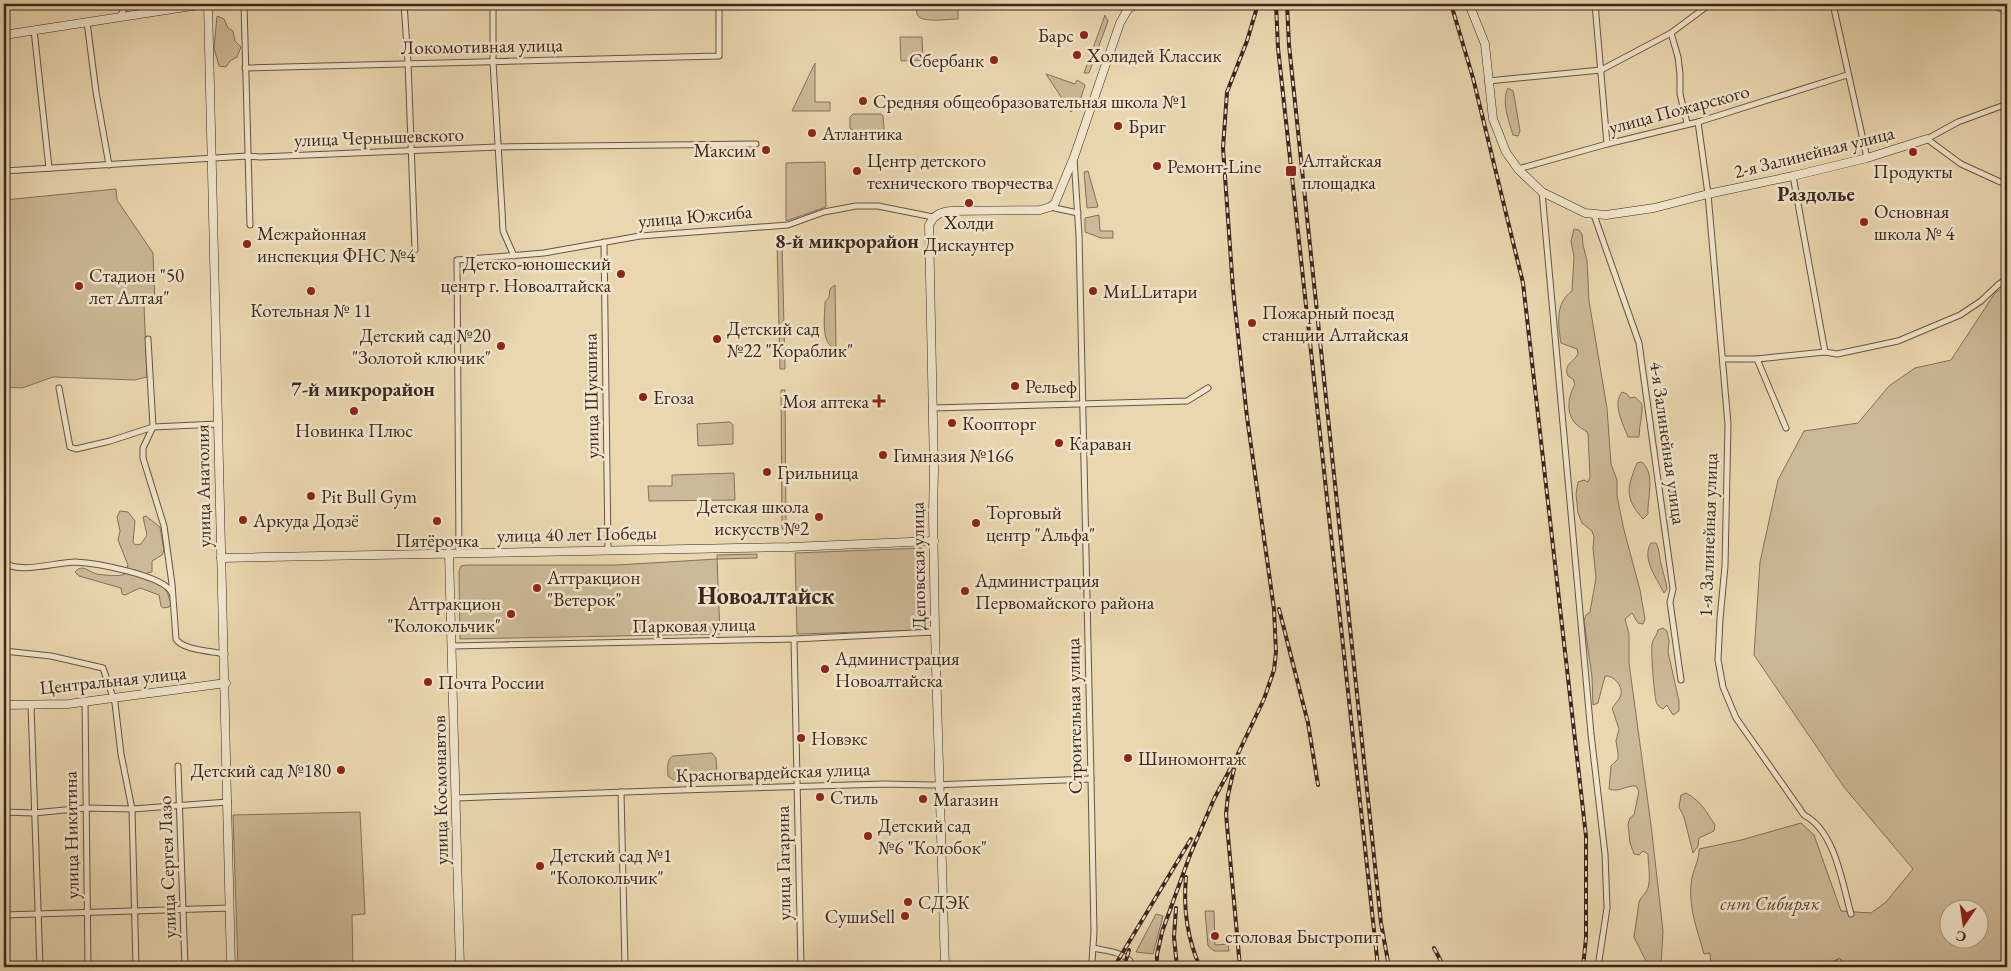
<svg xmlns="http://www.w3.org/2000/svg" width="2011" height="971" font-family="'EB Garamond',serif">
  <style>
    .green { fill: #ccb997; stroke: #84705b; fill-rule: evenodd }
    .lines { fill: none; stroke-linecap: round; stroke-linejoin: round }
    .street-casing { stroke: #685343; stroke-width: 7 }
    .secondary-casing { stroke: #3c271f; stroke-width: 9 }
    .street { stroke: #f1e5cb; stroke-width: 5 }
    .secondary { stroke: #f1e5cb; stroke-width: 8 }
    .rail-casing { stroke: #3c271f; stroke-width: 4 }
    .rail { stroke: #f1e5cb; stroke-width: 2; stroke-dasharray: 5.5; stroke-linecap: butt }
    .poi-dot { fill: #8f2418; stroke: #f1e5cb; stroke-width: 2 }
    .labels { text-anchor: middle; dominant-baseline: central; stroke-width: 5; stroke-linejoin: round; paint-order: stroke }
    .poi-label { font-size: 19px; fill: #3c271f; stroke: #f1e5cb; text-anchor: start }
    .street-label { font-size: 19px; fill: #3c271f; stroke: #f1e5cb }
    .park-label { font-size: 19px; font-style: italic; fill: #594437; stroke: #f1e5cb }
    .neighbourhood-label { font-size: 20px; font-weight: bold; fill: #3c271f; stroke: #f1e5cb }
    .district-label { font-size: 24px; font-weight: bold; fill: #3c271f; stroke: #f1e5cb }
  </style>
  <rect width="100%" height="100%" fill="#ead7af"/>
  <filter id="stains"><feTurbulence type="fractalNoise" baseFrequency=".004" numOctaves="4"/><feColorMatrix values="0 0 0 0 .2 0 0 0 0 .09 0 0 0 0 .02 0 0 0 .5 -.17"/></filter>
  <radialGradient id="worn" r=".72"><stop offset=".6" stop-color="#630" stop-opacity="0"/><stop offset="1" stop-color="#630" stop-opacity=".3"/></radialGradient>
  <g class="green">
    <path d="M916,4h42v15c-8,0 -35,4 -40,-3 -2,-3 -2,-9 -2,-12z"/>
    <path d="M1105,15l3,6 -19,52h-5z"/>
    <path d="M217,16l7,3 4,9 5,3 2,10 6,6 -4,10 -7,4 -4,6 -7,-1 -5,-18z"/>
    <path d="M900,37h22l1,23 -22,1z"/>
    <path d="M815,63v39h15v9h-38z"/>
    <path d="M1046,74l29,10 2,-4 8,5 -5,16 -9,11z"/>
    <path d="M1508,88l5,3 1,4 6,36 -2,5 -5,-1c-4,-14 -12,-33 -5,-47z"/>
    <path d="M853,114h28l2,2 1,13 -3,2h-27l-4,-3v-11z"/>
    <path d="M825,162l1,45 -40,14v-58z"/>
    <path d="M1088,171l10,36 -11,1 -3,-36z"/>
    <path d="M116,189l1,11 36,53 2,52h-11l3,72 -12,3 -82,-3 -31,11 -18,-1v-187z"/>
    <path d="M1099,215l1,16h13v7h-12l-16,-6v-14z"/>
    <path d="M1574,229l5,1 3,4 1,11 4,15 2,41 18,107 4,56 6,16v16l7,34 16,60 5,29 -2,5 -5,-1 -6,-10 -7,6 4,15v29l22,162 12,106 -2,36h-12l-15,-30 5,-35c2,-6 7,-8 9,-14 3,-10 0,-24 0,-34l-5,-3 -4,4 -5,-1 -4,-11 -2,-19 2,-6 4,-3 5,-24 -3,-5c-10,-1 -17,7 -27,3l2,-23 7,-7v-6l-2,-12 3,-12 -7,-21c3,-4 8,-9 9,-13 2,-10 -8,-20 -16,-19l-7,27 -5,2 -1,-28 -8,-56 2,-6 4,-3 6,-34 -3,-30 1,-11 -2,-6 -10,-8 -4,-10 -2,-19 2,-12 6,-2 4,2 2,-5 -2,-44c-4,-4 -10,-6 -13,-10 -10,-12 -6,-28 0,-39l-2,-5 -5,-3c-5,-12 5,-13 10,-22l-1,-5 -16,-6c-3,-19 -6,-40 11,-52l2,-34 -3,-16z"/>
    <path d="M777,243h5l3,126h-5z"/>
    <path d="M835,285l1,63c-16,-2 -11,-33 -11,-46l4,-5 1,-8z"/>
    <path d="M2007,285v682h-296l-1,-14 -6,1c-7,-25 -15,-44 -13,-70 1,-13 9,-25 8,-35l42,-9 60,-17 13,12 27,76 30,2 15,-11 27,-33 -69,-82 -90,-132 6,-93 18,-82 26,-49 54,-8 31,-37 26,-18 36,-8 44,-67zM1948,908h30v30h-30z"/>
    <path d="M781,390h4l1,139h-4z"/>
    <path d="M1622,392l5,2 3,4 5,-1 7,7c1,12 -3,21 -3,33h-11c-5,-13 -16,-33 -6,-45z"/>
    <path d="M730,422l3,3v19l-35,2 -1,-22z"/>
    <path d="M1642,462c14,13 5,35 6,52l-5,5c-18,-21 -17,-29 -6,-56z"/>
    <path d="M734,473l1,27 -86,1 -1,-15h24v-11z"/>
    <path d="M120,511l8,1 7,9 -2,21 2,3 6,-1 6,-9 -4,-18 3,-1 14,11 4,23 -2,5 -10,6v11l-5,1v3c18,11 18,8 24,28l-2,3 -6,1 -2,-2 -2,-11 -19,-7 -15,7 -3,-1 -1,-6 -42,-12 -4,-4c8,-9 13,0 22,2 7,1 22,3 28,0l3,-9 -10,-25 2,-9 -3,-14z"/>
    <path d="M1651,543h5c4,8 3,13 5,21 2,9 5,16 6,25l-3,4c-7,-14 -23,-35 -13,-50z"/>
    <path d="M921,548l5,4 1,73 -4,5 -126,4 -2,-81z"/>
    <path d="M757,554v4l-40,1 3,75 -260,5 -1,-68 2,-5 5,-1h151l100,-6v-4z"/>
    <path d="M1663,628l4,3 2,10 -1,11 11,49v10l-6,4 -6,-10 -4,4c-3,-2 -4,-2 -6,-5 -3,-5 -6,-52 -5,-60 1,-6 5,-8 6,-14z"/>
    <path d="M712,753l4,5 1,15 -5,4 -37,4 -7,-5c0,-7 -2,-16 5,-20z"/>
    <path d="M1686,793c17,10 18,16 29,32l-1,6 -15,7 -1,8 -5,7 -9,-36 -5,-10 2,-12z"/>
    <path d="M360,812l5,102 -13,1 1,52h-115l-5,-152z"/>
    <path d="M1205,911h9l1,34 13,-1 1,7h-15l-6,-5z"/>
    <path d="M1156,914l7,2 -10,38 -17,-2z"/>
  </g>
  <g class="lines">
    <defs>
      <g id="street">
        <path d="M244,4l6,221"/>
        <path d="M404,4l4,58 7,188"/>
        <path d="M493,4v58l9,149 1,20 11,25"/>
        <path d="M1595,4l12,140"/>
        <path d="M1833,4l34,154"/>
        <path d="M1989,4l18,7"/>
        <path d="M120,16l7,-12"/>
        <path d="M87,22l9,70 13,73"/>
        <path d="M34,30l15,138"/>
        <path d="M1671,33l7,24 2,17v20l7,29"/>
        <path d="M245,68l474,-12v-52"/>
        <path d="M1488,81l113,-11 70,-37 39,-29"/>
        <path d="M2007,104l-49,18 -31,17 34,25 46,21"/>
        <path d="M1698,122l10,72 20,230 -3,142 -5,53 -2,41 5,27 13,31 68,97c31,16 38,67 47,99"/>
        <path d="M1074,158l5,77 12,544 3,153 -2,30 -2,5"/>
        <path d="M1518,169l89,-25 91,-22 149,-47"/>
        <path d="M4,171l243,-15 13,1 237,-10 259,-3"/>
        <path d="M1793,176l32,176"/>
        <path d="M1542,192l49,542 14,120 2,54 -9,59"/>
        <path d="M1050,207l28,6"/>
        <path d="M1594,215l45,128 34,246 -3,13 11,78"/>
        <path d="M604,242l4,308"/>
        <path d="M148,339l5,88 -10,21v10l21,68 8,58 4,55c6,11 36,12 49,15"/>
        <path d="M1723,359h34l68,-7 12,2 61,-13 62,-26 21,-14 18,-17 8,-5"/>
        <path d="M1757,359l29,69"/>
        <path d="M59,388l11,59 6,2 34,-8 43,-14 65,-3"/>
        <path d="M932,408l255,-7 21,-13"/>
        <path d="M459,553l-2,-293 87,-7 96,-17 148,-11 36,-13 32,-6h22l55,11"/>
        <path d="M4,562c15,13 52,0 71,0 20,1 89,13 97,31"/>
        <path d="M794,639l7,328"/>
        <path d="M452,646l342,-7 141,-7"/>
        <path d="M4,651l47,5 52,12 12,35 6,51 11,55 4,158"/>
        <path d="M85,702l3,265"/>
        <path d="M31,705l9,262"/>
        <path d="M178,766l7,201"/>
        <path d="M621,792l4,175"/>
        <path d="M456,798l225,-8 204,-6 47,1 159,-6"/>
        <path d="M4,812l30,1 51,-5 47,1 96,-7"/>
        <path d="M4,915l226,-7"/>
        <path d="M1093,948c12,3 28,3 37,13v6"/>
        <path d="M635,967h19"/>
        <path d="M910,967h25"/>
        <path d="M1831,967l8,-5"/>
      </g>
      <g id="secondary">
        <path d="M208,4l23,963"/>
        <path d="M1118,4l10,5"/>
        <path d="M1469,4l16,40 8,75 13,33 12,17 24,23 43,21 21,2 48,-7 54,-14 85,-18 74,-18 60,-19"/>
        <path d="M4,35l201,-31"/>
        <path d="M449,553l11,414"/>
        <path d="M221,558l569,-11 144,-6"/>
        <path d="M4,705l64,-1 158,-21"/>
        <path d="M945,967l-10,-335 -2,-119 1,-43 -5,-245c5,-10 11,-13 22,-14l89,-1 10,-3 5,-4 19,-46 46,-134 8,-14 9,-5"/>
      </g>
    </defs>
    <use href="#street" class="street-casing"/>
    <use href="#secondary" class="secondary-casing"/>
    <use href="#street" class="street"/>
    <use href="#secondary" class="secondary"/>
    <defs>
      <g id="rail">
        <path d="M1276,4l2,44 100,919"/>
        <path d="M1287,4l2,41 92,878 8,44"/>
        <path d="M1451,4l22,74 50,205 63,553v102l-3,29"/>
        <path d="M1279,609l29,114 10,62"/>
        <path d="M1234,769l-6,26 -2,19 14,153"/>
        <path d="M1186,877c-3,32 1,61 14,90"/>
        <path d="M1176,908l-2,29 3,30"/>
        <path d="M1434,948l10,19"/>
        <path d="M1114,967l77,-128"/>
        <path d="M1124,967l5,-17"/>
        <path d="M1157,967v-12l5,-23 28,-77 24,-56 21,-39 29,-61 10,-29 2,-18 -2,-43 -27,-192 -14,-128 -10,-141 4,-56 20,-51 11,-37"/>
      </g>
    </defs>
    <use href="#rail" class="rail-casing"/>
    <use href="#rail" class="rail"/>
  </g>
  <g class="poi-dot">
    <circle cx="1084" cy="35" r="5"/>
    <circle cx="1077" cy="55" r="5"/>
    <circle cx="994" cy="60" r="5"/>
    <circle cx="863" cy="101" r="5"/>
    <circle cx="1118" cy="126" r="5"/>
    <circle cx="812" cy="133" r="5"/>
    <circle cx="766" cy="150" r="5"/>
    <circle cx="1913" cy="152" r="5"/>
    <circle cx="1157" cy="166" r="5"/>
    <circle cx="857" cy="171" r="5"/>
    <rect x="1285" y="165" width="12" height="12" rx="2.5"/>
    <circle cx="969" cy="203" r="5"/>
    <circle cx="1864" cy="222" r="5"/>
    <circle cx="247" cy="244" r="5"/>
    <circle cx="621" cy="274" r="5"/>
    <circle cx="79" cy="286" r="5"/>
    <circle cx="311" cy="291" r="5"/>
    <circle cx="1093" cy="291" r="5"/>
    <circle cx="1252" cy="323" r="5"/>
    <circle cx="717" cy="339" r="5"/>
    <circle cx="501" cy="346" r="5"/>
    <circle cx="1015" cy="386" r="5"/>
    <circle cx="643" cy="397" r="5"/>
    <path d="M876.5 393.5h5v5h5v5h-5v5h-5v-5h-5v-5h5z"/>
    <circle cx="354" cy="411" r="5"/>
    <circle cx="952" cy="423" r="5"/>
    <circle cx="1059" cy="443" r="5"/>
    <circle cx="883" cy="455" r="5"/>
    <circle cx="767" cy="472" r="5"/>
    <circle cx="311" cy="496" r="5"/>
    <circle cx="819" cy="517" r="5"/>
    <circle cx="243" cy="520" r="5"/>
    <circle cx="437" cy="521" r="5"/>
    <circle cx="976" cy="523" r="5"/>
    <circle cx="537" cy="588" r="5"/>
    <circle cx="965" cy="591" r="5"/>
    <circle cx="511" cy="614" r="5"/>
    <circle cx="825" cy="669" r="5"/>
    <circle cx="428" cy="682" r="5"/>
    <circle cx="801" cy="738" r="5"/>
    <circle cx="1128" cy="758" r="5"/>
    <circle cx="341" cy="770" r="5"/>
    <circle cx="820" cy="797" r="5"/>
    <circle cx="923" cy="799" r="5"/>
    <circle cx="868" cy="836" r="5"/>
    <circle cx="540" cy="866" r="5"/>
    <circle cx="908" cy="902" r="5"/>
    <circle cx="905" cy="916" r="5"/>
    <circle cx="1215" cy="936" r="5"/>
  </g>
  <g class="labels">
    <g class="poi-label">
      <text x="1074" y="35" text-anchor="end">Барс</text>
      <text x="1087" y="55">Холидей Классик</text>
      <text x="984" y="60" text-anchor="end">Сбербанк</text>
      <text x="873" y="101">Средняя общеобразовательная школа №1</text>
      <text x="1128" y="126">Бриг</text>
      <text x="822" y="133">Атлантика</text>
      <text x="756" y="150" text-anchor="end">Максим</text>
      <text x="867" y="160">Центр детского<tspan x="867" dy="22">технического творчества</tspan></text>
      <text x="1302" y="160">Алтайская<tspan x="1302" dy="22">площадка</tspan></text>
      <text x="1167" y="166">Ремонт-Line</text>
      <text x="1913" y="171" text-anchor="middle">Продукты</text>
      <text x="1874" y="211">Основная<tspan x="1874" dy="22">школа № 4</tspan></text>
      <text x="969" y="222" text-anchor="middle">Холди<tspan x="969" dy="22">Дискаунтер</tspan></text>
      <text x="257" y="233">Межрайонная<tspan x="257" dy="22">инспекция ФНС №4</tspan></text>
      <text x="611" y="263" text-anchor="end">Детско-юношеский<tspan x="611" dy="22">центр г. Новоалтайска</tspan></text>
      <text x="89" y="275">Стадион "50<tspan x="89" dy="22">лет Алтая"</tspan></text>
      <text x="1103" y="291">МиLLитари</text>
      <text x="311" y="310" text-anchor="middle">Котельная № 11</text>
      <text x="1262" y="312">Пожарный поезд<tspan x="1262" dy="22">станции Алтайская</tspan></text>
      <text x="727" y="328">Детский сад<tspan x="727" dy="22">№22 "Кораблик"</tspan></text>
      <text x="491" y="335" text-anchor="end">Детский сад №20<tspan x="491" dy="22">"Золотой ключик"</tspan></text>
      <text x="1025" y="386">Рельеф</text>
      <text x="653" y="397">Егоза</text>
      <text x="869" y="401" text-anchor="end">Моя аптека</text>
      <text x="962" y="423">Коопторг</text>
      <text x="354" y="430" text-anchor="middle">Новинка Плюс</text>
      <text x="1069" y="443">Караван</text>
      <text x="893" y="455">Гимназия №166</text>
      <text x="777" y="472">Грильница</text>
      <text x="321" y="496">Pit Bull Gym</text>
      <text x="809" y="506" text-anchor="end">Детская школа<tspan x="809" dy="22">искусств №2</tspan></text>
      <text x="986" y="512">Торговый<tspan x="986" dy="22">центр "Альфа"</tspan></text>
      <text x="253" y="520">Аркуда Додзё</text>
      <text x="437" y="540" text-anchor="middle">Пятёрочка</text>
      <text x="547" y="577">Аттракцион<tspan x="547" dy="22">"Ветерок"</tspan></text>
      <text x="975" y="580">Администрация<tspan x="975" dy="22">Первомайского района</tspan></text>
      <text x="501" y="603" text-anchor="end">Аттракцион<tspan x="501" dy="22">"Колокольчик"</tspan></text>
      <text x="835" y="658">Администрация<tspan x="835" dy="22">Новоалтайска</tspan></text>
      <text x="438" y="682">Почта России</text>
      <text x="811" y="738">Новэкс</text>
      <text x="1138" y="758">Шиномонтаж</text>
      <text x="331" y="770" text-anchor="end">Детский сад №180</text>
      <text x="830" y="797">Стиль</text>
      <text x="933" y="799">Магазин</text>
      <text x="878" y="825">Детский сад<tspan x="878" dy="22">№6 "Колобок"</tspan></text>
      <text x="550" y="855">Детский сад №1<tspan x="550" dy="22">"Колокольчик"</tspan></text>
      <text x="918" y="902">СДЭК</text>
      <text x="895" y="916" text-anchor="end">СушиSell</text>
      <text x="1225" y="936">столовая Быстропит</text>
    </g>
    <g class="street-label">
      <text transform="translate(482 46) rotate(-1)">Локомотивная улица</text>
      <text transform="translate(1679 109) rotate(-15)">улица Пожарского</text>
      <text transform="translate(379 137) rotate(-2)">улица Чернышевского</text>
      <text transform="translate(1814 152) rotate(-14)">2-я Залинейная улица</text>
      <text transform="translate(695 216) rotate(-5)">улица Южсиба</text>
      <text transform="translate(591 396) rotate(-91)">улица Шукшина</text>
      <text transform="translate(1668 443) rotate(82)">4-я Залинейная улица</text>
      <text transform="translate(203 486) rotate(-91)">улица Анатолия</text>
      <text transform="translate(577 534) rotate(-1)">улица 40 лет Победы</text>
      <text transform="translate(1708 535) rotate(-88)">1-я Залинейная улица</text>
      <text transform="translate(918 566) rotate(-91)">Деповская улица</text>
      <text transform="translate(694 625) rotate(-1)">Парковая улица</text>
      <text transform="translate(113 680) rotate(-6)">Центральная улица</text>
      <text transform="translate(1074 716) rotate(-91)">Строительная улица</text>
      <text transform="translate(773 772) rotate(-2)">Красногвардейская улица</text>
      <text transform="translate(440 790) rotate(-91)">улица Космонавтов</text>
      <text transform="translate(71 835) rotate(-91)">улица Никитина</text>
      <text transform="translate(783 863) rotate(-91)">улица Гагарина</text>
      <text transform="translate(167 867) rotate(-92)">улица Сергея Лазо</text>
    </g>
    <g class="park-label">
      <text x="1770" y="903">снт Сибиряк</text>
    </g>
    <g class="neighbourhood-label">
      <text x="1816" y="194">Раздолье</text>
      <text x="847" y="241">8-й микрорайон</text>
      <text x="363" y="389">7-й микрорайон</text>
    </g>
    <g class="district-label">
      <text x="766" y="595">Новоалтайск</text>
    </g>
  </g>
  <rect width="2011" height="971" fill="none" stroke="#ead7af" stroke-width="20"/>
  <rect x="5" y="5" width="2001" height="961" fill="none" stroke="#3c271f" stroke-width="2.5"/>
  <rect x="10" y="10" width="1991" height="951" fill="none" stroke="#3c271f"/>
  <g transform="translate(1964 924) rotate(193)"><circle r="24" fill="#f1e5cb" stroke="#a99986"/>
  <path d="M0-4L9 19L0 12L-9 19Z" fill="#8f2418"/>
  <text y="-8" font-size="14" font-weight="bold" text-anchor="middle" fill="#3c271f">С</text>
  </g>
  <rect width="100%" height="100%" filter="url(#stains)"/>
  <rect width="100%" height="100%" fill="url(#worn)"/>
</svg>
